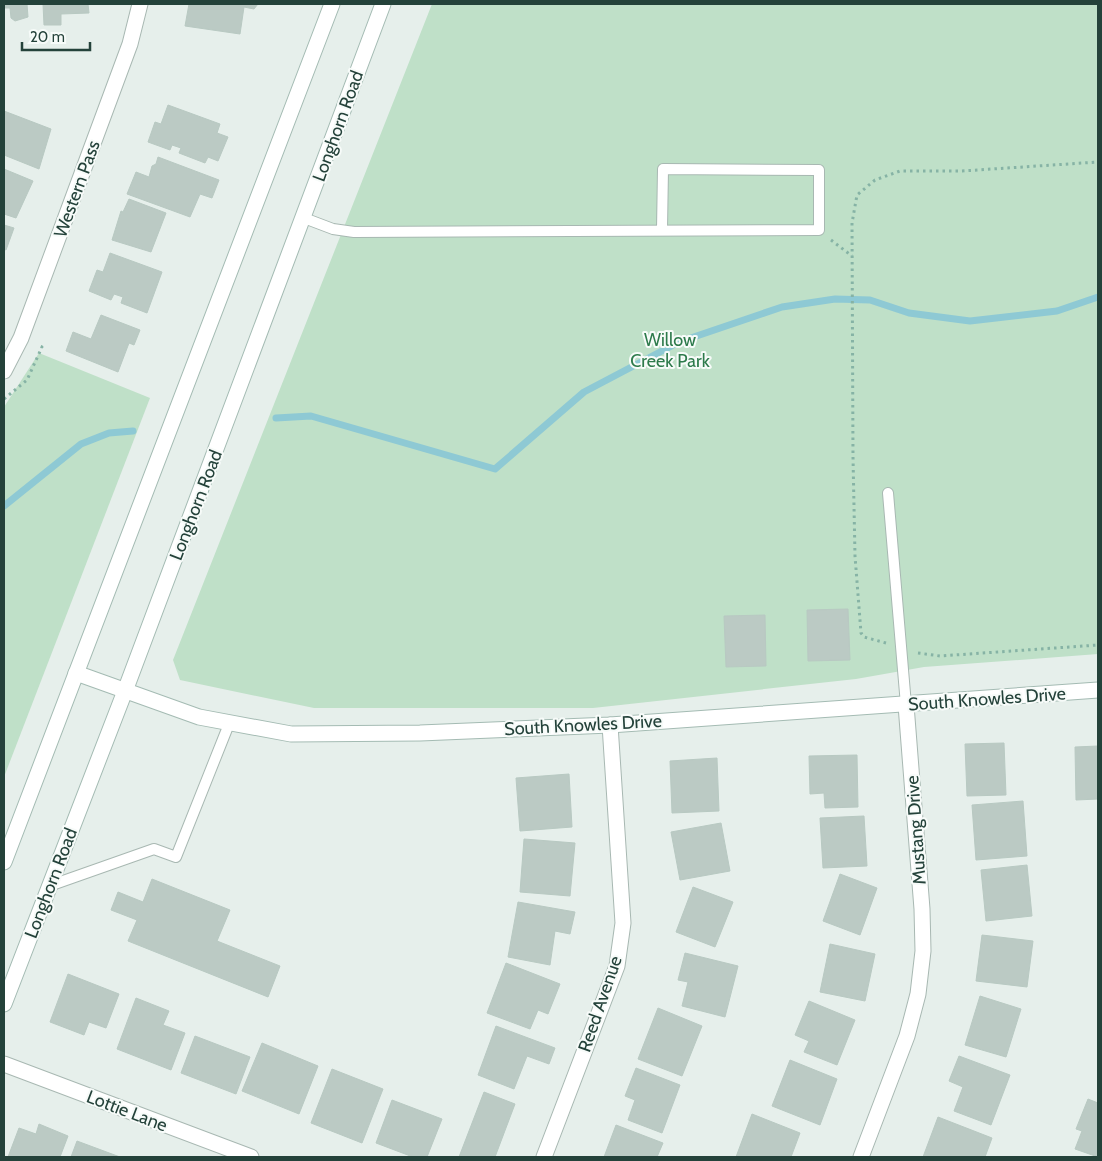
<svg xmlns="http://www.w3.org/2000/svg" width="1102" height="1161" font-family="Cabin,sans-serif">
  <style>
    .green { fill: #bfe0c8 }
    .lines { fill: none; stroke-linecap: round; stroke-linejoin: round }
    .stream { stroke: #8ec9d4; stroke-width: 7 }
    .building { fill: #bbcac4; stroke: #b8c9c2 }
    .lane-casing { stroke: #a8b8b2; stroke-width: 12 }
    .street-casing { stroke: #a8b8b2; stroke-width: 17 }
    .secondary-casing { stroke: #a4bbb3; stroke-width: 17 }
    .path { stroke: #86b3a5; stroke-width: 3; stroke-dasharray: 2.5 4; stroke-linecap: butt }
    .lane { stroke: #fff; stroke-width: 10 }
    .street { stroke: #fff; stroke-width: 15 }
    .secondary { stroke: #fff; stroke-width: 15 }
    .labels { text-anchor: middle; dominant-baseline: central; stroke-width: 4; stroke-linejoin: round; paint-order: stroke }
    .street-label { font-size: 18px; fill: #24423a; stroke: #f7fbf9 }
    .park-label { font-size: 18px; fill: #2d7a4b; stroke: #f7fbf9 }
  </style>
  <rect width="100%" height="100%" fill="#e6efeb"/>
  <g class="green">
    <path d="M432,4h666v650l-174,13 -68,12 -263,29h-279l-134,-28 -7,-20z"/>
    <path d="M39,353l111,45 -146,379v-370z"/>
  </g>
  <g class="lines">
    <g class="stream">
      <path d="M276,418l35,-2 184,53 89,-77 95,-50 103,-35 53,-8 35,1 39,13 61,8 87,-10 41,-14"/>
      <path d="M4,506l77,-62 28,-11 24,-2"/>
    </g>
  </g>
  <g class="building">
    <path d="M4,4h23l1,13 -13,4 -4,-3 -1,-10h-6z"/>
    <path d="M43,4h45l1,9 -28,1v11h-17z"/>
    <path d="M189,4h69l-4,5 -10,-2 -4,27 -55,-8z"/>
    <path d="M168,105l52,19 -3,9 11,4 -10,24 -10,-4 -3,6 -26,-10 2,-5 -9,-3 -2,5 -22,-8 7,-20 6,2z"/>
    <path d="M4,111l47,18 -12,40 -35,-14z"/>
    <path d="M158,157l61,23 -7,18 -12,-4 -10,23 -63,-23 9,-22 13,5 3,-11 4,-2z"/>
    <path d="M4,169l29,12 -17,37 -12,-4z"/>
    <path d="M129,199l37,14 -15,39 -39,-12 9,-29 2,1z"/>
    <path d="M4,225l10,3 -8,22 -2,-1z"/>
    <path d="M110,253l52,19 -15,41 -26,-10 2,-6 -9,-3 -3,6 -22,-9 8,-21 6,2z"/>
    <path d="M101,315l39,15 -6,15 -5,-2 -11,29 -52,-21 7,-19 18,7z"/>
    <path d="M848,609l2,51 -42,1 -1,-51z"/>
    <path d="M765,615l1,51 -40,1 -2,-51z"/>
    <path d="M1004,743l2,52 -39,1 -2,-52z"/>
    <path d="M1098,746v53l-22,1 -1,-53z"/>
    <path d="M857,755l1,52 -33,1 -1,-15 -14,1 -1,-38z"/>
    <path d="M717,758l2,53 -47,2 -2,-52z"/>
    <path d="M569,774l3,53 -52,4 -4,-53z"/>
    <path d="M1023,801l4,55 -51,4 -4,-55z"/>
    <path d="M864,816l3,50 -44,2 -3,-50z"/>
    <path d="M721,823l9,48 -50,9 -9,-48z"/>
    <path d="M524,839l51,4 -5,53 -50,-4z"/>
    <path d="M1027,865l5,51 -46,5 -5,-51z"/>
    <path d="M840,874l37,14 -17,47 -37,-14z"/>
    <path d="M152,879l78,31 -13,31 63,25 -12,31 -140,-56 9,-21 -26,-10 7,-18 25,10z"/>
    <path d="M693,887l40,15 -18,45 -39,-15z"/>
    <path d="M518,902l57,10 -5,22 -15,-3 -5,34 -42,-8z"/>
    <path d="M982,935l51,6 -6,46 -51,-6z"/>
    <path d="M830,944l45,10 -10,47 -45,-9z"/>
    <path d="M685,953l53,13 -13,51 -43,-11 6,-24 -10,-2z"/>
    <path d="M506,963l54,21 -12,30 -10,-4 -8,19 -43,-16z"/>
    <path d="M68,974l51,20 -13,34 -17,-6 -5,13 -34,-13z"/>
    <path d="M980,996l41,13 -15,48 -41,-12z"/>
    <path d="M136,998l33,13 -6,14 22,8 -14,37 -54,-21z"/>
    <path d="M809,1001l46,19 -18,45 -33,-13 5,-11 -14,-6z"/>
    <path d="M658,1008l44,18 -20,50 -44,-17z"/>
    <path d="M496,1026l59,22 -6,16 -22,-8 -13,33 -36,-14z"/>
    <path d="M195,1036l55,21 -14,37 -55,-21z"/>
    <path d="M262,1043l56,23 -19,48 -57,-23z"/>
    <path d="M959,1056l51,19 -19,50 -37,-14 9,-24 -14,-6z"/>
    <path d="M790,1060l47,19 -17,46 -48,-19z"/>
    <path d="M636,1068l44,17 -18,48 -34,-13 7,-20 -10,-4z"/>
    <path d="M332,1069l51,20 -21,54 -51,-20z"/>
    <path d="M484,1092l31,12 -20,53h-36z"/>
    <path d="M1088,1099l10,4v54l-23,-8 7,-18 -6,-2z"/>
    <path d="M392,1100l50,19 -15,38h-14l-37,-14z"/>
    <path d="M752,1114l48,19 -9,24h-55z"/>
    <path d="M938,1117l54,21 -7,19h-62z"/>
    <path d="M39,1124l29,12 -8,21h-52l11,-29 17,6z"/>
    <path d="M616,1125l47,18 -6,14h-53z"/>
    <path d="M77,1141l43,16h-49z"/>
  </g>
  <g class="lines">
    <defs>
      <g id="lane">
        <path d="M304,218l29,11 21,3 465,-2v-60l-156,-1 -1,60"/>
        <path d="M888,493l18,212"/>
        <path d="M49,886l105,-37 22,8 53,-133"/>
      </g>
      <g id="street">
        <path d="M4,371l17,-33 109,-294 10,-40"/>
        <path d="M4,1064l247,93"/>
        <path d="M544,1157l73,-191 6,-43 -13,-198"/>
        <path d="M861,1157l46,-121 11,-42 5,-43 -1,-42 -16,-204"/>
      </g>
      <g id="secondary">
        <path d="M76,673l123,44 92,17 129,-1 190,-8 488,-35"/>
        <path d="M4,862l328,-858"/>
        <path d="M4,1004l121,-313 258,-687"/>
      </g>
    </defs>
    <use href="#lane" class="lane-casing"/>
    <use href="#street" class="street-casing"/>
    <use href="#secondary" class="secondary-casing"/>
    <g class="path">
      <path d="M831,240l21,16"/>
      <path d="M4,399l23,-19 15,-33 -5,-2"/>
      <path d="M886,643l-22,-6 -3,-4 -6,-77 -2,-99 -1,-234 5,-28 18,-15 25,-9h62l136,-9"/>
      <path d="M918,653l22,3 158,-11"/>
    </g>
    <use href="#lane" class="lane"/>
    <use href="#street" class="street"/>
    <use href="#secondary" class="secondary"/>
  </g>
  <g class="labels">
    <g class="street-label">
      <text transform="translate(338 126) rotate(-70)">Longhorn Road</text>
      <text transform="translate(77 189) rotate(-70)">Western Pass</text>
      <text transform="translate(196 505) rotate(-69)">Longhorn Road</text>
      <text transform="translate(987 699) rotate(-4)">South Knowles Drive</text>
      <text transform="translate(583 725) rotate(-3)">South Knowles Drive</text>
      <text transform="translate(916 830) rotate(-94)">Mustang Drive</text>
      <text transform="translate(51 883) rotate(-69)">Longhorn Road</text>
      <text transform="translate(600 1004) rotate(-71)">Reed Avenue</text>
      <text transform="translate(127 1111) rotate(21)">Lottie Lane</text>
    </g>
    <g class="park-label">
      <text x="670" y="340">Willow<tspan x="670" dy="21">Creek Park</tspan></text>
    </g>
  </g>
  <rect width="1102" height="1161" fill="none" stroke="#24423a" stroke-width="10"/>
  <path d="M22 42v8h68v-8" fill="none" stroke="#24423a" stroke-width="2.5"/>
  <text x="30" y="42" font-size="15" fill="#24423a" stroke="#f7fbf9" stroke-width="4" paint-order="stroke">20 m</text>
</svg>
